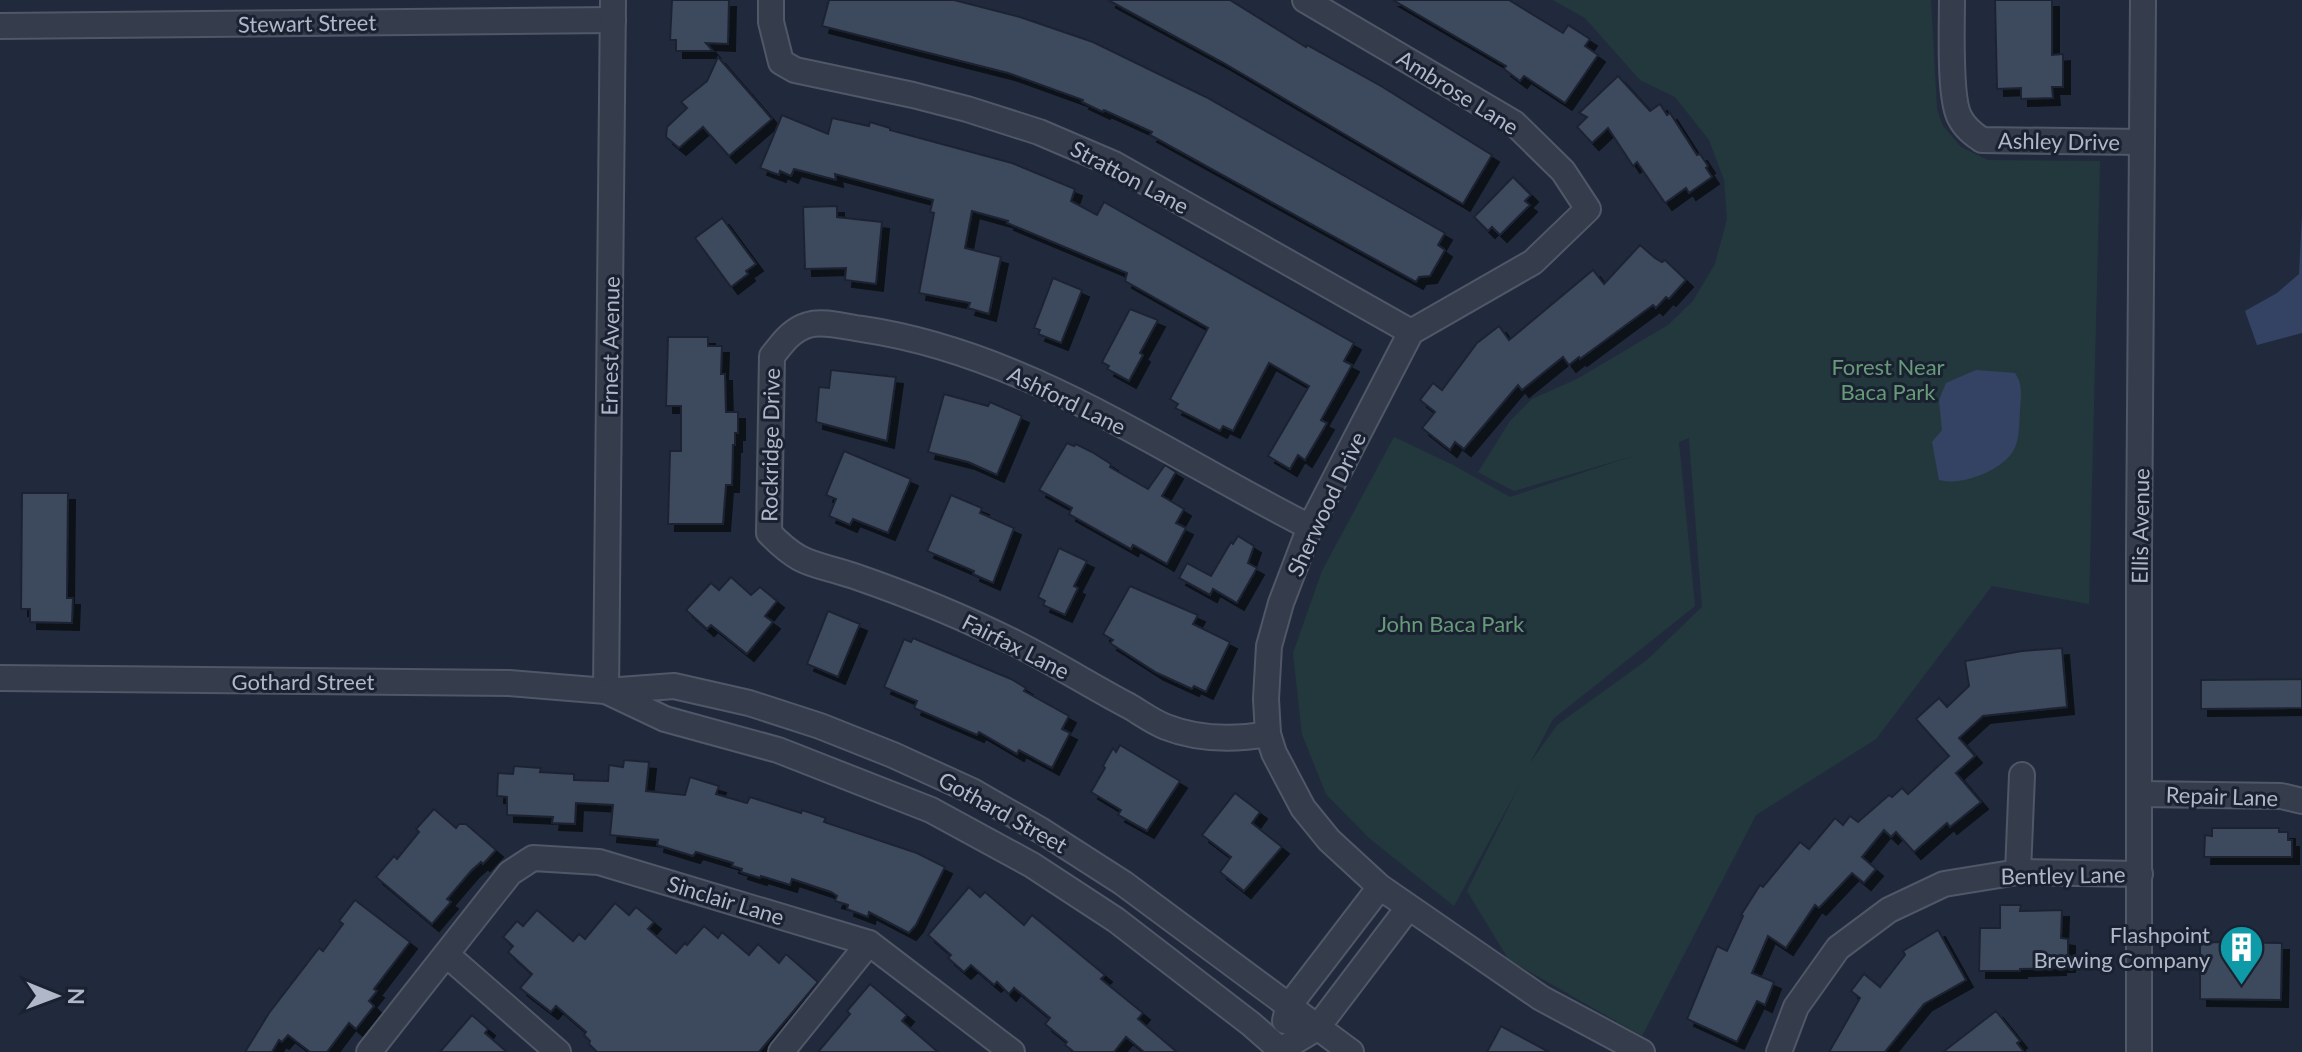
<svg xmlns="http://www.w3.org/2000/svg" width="2302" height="1052" font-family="Lato,sans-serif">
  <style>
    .green { fill: #23383d; fill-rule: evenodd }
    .water { fill: #344364 }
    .building { fill: #3d485c; stroke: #1c2433; stroke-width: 2; filter: url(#shadow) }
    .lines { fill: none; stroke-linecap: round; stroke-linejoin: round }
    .minor-casing { stroke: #505767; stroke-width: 28 }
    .minor { stroke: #353c4c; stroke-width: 24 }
    .labels { text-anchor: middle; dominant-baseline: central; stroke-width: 6; stroke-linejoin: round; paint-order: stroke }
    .street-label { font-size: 22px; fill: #b0b7c8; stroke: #1a2231 }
    .park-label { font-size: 22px; fill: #669b77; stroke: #1a2231 }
    .poi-label { font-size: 22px; fill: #b0b7c8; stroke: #1a2231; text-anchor: end }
  </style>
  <defs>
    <filter id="shadow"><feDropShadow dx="7" dy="7" stdDeviation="0" flood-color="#0009"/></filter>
  </defs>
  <rect width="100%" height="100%" fill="#212a3c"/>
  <path class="green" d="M1553,0h378l6,109 6,17 18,21 27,13 112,1 -11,443 -97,-18 -116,153 -120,76 -114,221 -133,-76 -42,-69 53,-107 -66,122 -85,-68 -43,-44 -24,-60 -9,-81 29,-82 72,-134 59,28 57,32 123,-41 -119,35 -117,-61 81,42 32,-51 22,-22 45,-20 91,-54 25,-24 22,-37 12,-45 -3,-39 -15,-40 -34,-43 -35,-17 -55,-62zM1689,438l13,169 -55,53 -90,65 -27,38 23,-44 142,-113 -16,-164z"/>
  <g class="water">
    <path d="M2302,214v119l-45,12 -12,-34 32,-18 22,-19z"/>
    <path d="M1976,370l39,3c8,11 6,24 5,37 -1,14 0,31 -8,43 -14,19 -51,33 -73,27l-7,-38 10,-12 -3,-30 7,-17z"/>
  </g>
  <g class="building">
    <path d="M672,0h57l-1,44 -22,-1 7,8h-37v-11h-6z"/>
    <path d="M829,0h125l66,17 73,25 113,55 239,136 -7,12 7,5 -15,26 -11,1 -3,5 -266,-147 2,-3 -48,-22 -1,2 -21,-10 1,-2 -75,-27 -186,-47z"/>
    <path d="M1108,0h122l76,47 1,-2 74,41 111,69 -29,49 -241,-142z"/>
    <path d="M1393,0h116l54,33 5,-8 22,14 -5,7 13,9 -33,48 -41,-27 -4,5 -16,-12 2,-3z"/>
    <path d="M1995,0h57v55l11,-1v33h-11l1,11 -32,1v-11l-24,1z"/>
    <path d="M718,57l54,62 -43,37 -26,-29 -24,21 -13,-11 1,-10 20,-19 -6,-6 26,-21z"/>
    <path d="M1618,76l32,35 10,-7 7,11 3,-2 27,42 3,-1 8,12 -2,2 6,9 -23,16 -3,-5 -21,15 -28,-41 -4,4 -25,-38 -16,15 -15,-16 10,-10 -8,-4z"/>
    <path d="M782,115l46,19 4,-16 37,8 1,-4 20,6v2l122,33 63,26 -4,12 26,14 7,-13 250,141 -10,18 8,4 -31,55 6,3 -22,37 -7,-5 -8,14 -22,-13 41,-70 -40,-23 -36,68 -10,-5 -3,5 -45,-23 3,-4 -8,-5 38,-71 -83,-47 2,-8 -120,-50 1,-2 -36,-10 -7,37 36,9 -12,57 -21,-6 2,-5 -51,-10 15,-80 -4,-1 3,-12 -98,-26 1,6 -42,-11 -3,7 -11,-5 -1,4 -19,-7z"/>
    <path d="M1513,177l18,18 -6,6 5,4 -30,30 -8,-8 -4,4 -14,-14z"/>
    <path d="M837,206v11l45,5 -6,62 -31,-4 1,-12 -41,1 -2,-62z"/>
    <path d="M722,218l34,46 -10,7 2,3 -17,13 -36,-49z"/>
    <path d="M1640,245l15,13 7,4 3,-2 21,20 -17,19 -3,-2 -10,11 -3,-3 -73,54 -1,-2 -10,8 -6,-8 -41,33 -4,-5 -54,64 -9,-7 -5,8 -28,-22 13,-16 -15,-12 13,-17 9,7 35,-47 22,-17 10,14 84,-70 11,14z"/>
    <path d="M1053,278l29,12 -21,53 -23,-9 2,-4 -6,-2z"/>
    <path d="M1130,309l28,11 -18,33 3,2 -14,26 -22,-12 2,-3 -7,-4z"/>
    <path d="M668,337h40v9h14l-1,28h4l1,38h12v21h-3v12h-2l-1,40h-6l-3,39h-55l2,-73h11v-45h-15z"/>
    <path d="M831,370l65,7 -9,64 -71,-19 3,-35 10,1z"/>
    <path d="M944,394l44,12 2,-4 32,14 -25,59 -29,-13 -40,-10z"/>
    <path d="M1067,443l7,3 2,-2 16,8 19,12 -1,3 38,22 17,-24 11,7 -14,24 22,13 -8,14 10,5 -19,36 -34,-19 -2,4 -62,-35 3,-6 -33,-18z"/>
    <path d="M844,451l67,28 -23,54 -35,-14 -3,6 -21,-9 7,-17 -10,-4z"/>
    <path d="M22,493h46l-1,105h6l-1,25 -42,-1v-13h-9z"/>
    <path d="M951,495l31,13 -2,5 34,15 -21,55 -20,-9 1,-3 -47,-20z"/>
    <path d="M1238,536l16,10 -6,17 9,5 -20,35 -24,-14 -3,6 -31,-17 8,-15 24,13 20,-34 2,2z"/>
    <path d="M1059,548l28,13 -13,25 4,2 -13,27 -22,-10 2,-4 -7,-4z"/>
    <path d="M731,577l20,18 9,-8 17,14 -12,15 8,6 -26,32 -36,-29 -4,4 -21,-19 25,-27 8,7z"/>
    <path d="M1130,586l68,29 -5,9 37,18 -24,50 -12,-6 -2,3 -35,-16 -47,-30 3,-3 -10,-6z"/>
    <path d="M828,611l32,13 -22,53 -31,-13z"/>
    <path d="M913,638l98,41 15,9 -2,3 45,25 -7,13 8,4 -18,35 -33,-18 -2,4 -38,-22 -2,3 -63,-27 3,-7 -33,-14 20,-48 7,3z"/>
    <path d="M2062,648l5,59 -84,9 -24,22 16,18 -19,17 25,29 -31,25 -3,-4 -33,29 -18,-20 -5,5 -7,-7 -22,27 14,12 -12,14 -12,-10 -33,35 -4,-3 -29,43 -18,-12 -16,37 22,9 -9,23 -8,-4 -20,41 -50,-23 30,-73 10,5 16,-35 -2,-1 19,-30 3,2 37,-45 9,7 26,-31 8,7 7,-9 8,6 31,-27 3,2 10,-9 6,6 41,-38 -33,-37 23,-21 8,9 22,-21 -4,-25 57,-10z"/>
    <path d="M2302,679v29l-101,1v-29z"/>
    <path d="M1120,745l60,36 -33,50 -29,-16 3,-5 -30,-18 14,-24 -2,-2 10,-18 3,4z"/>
    <path d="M624,760l25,2 -3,29 39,4 5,-18 29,9 -3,8 31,9 3,-6 51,16 1,-3 24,8 -2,4 93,31 28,14 -29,58 -7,8 -40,-21 -1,5 -21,-8 1,-4 -13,-4 2,-5 -6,-4 -39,-13 -2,6 -29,-9 -1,2 -19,-6 1,-3 -10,-3 1,-3 -37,-11 -3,4 -36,-11 1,-5 -48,-5 3,-30 -37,-2 -1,21 -23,-1 1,-6 -46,-2v-18l-10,-1 1,-23 15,1 1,-8 27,2 -1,4 34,2v6l34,1 1,-16 14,2z"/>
    <path d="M1235,793l25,19 -8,11 30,24 -38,44 -24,-19 11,-15 -29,-22z"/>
    <path d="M434,809l22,19 3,-4h7l30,26 -13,14 -2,-2 -10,9 -24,28 4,3 -19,22 -56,-47 18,-21 3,3 22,-27 -3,-3z"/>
    <path d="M2212,828h67v4h9v8h4v17h-88l1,-22 7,1z"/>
    <path d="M969,887l11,10 5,-5 39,33 8,-10 73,60 -4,4 42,34 -5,6 39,33h-33l-18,-15 -12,15h-40l-9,-7 2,-3 -22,-18 5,-6 -36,-30 -5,6 -12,-12 -3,3 -23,-20 -7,7 -16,-14 3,-3 -23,-20z"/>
    <path d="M355,900l55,42 -36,47 3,2 -8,10 5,5 -18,23 -7,-6 -22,29h-17l-22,-17 -6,7 -3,-2 -7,12h-27l24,-39 50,-65 4,3 20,-27 -4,-3z"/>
    <path d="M615,903l14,12 7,-8 18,15 -6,7 28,24 9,-10 2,2 17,-19 14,12 4,-6 27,23 9,-11 21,19 7,-9 32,28 -59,70h-162l-8,-8 1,-3 -6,-6 2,-3 -30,-26 -5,6 -31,-24 12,-14 -24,-22 5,-6 -10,-9 14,-16 6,5 14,-16 36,31 6,-7 6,5z"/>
    <path d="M2000,905h21l-1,6 42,-1 -1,28 7,1v26h-9v3l-39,1v2h-41l1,-43h20z"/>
    <path d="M1938,930l28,50 -42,24 -39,48h-56l31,-54 -9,-7 13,-17 16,13 25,-32 -2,-4z"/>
    <path d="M2200,942l82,1 -1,57 -81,-1z"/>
    <path d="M870,984l37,31 -5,6 36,31h-120l32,-38 -3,-3z"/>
    <path d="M1996,1011l24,30 -3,2 7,9h-81z"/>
    <path d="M472,1015l16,14 -3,4 22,19h-67z"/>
    <path d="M1501,1026l48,26h-62z"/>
  </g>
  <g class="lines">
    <defs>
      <g id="minor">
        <path d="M771,0v22l10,40 14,8 118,25 54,14 72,23 75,32 297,168"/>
        <path d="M1305,0l209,123 49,48 25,38 -55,53 -122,70 -101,195 -29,76 -12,43 -3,53 2,35 6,19 29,55 26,32 51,47 161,111 101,54"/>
        <path d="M1952,0c0,25 -3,100 8,118 5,10 13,16 22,22l160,2"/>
        <path d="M0,26l613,-6"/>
        <path d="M0,678l509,5 97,8 68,-5 75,17 71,23 73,29 79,36 70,40 81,52 228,169"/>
        <path d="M606,691l7,-691"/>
        <path d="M608,692l57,27 113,31 153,60 101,55 84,55 135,104 32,28"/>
        <path d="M1268,734c-35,6 -69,6 -102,-7 -13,-5 -25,-14 -37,-21 -38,-20 -74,-43 -112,-62 -53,-27 -108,-49 -163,-68 -42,-14 -52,-9 -85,-43l3,-177c10,-12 19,-26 36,-31 15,-5 38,2 54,4 164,24 303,125 448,198"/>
        <path d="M2141,794l140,2 21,5"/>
        <path d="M2018,872l4,-97"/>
        <path d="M447,955l111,97"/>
        <path d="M1285,1021l3,-14 92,-120"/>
        <path d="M369,1052l141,-179 23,-15 66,4 270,81 143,109"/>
        <path d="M781,1052l88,-109"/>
        <path d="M1277,1052l40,-24 91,-120"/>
        <path d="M1779,1052l17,-45 42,-59 51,-38 55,-26 74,-12 122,2"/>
        <path d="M2139,1052v-502l4,-550"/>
      </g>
    </defs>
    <use href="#minor" class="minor-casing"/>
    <use href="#minor" class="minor"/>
  </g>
  <defs>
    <symbol id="building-pin" viewBox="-11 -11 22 30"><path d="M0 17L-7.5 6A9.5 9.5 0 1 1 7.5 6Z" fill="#0f9aa8" stroke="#1a2231"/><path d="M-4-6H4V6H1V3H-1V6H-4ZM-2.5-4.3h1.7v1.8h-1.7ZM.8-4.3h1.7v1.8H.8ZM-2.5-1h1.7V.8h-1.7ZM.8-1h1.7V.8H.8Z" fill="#fff"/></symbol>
  </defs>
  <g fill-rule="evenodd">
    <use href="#building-pin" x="2216" y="922" width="51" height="69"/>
  </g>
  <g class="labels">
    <g class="street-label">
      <text transform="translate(307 23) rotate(-1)">Stewart Street</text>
      <text transform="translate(1458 92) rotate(32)">Ambrose Lane</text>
      <text transform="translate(2059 141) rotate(1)">Ashley Drive</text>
      <text transform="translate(1130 177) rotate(28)">Stratton Lane</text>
      <text transform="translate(610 346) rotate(-89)">Ernest Avenue</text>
      <text transform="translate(1067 400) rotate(26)">Ashford Lane</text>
      <text transform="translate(770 445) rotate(-89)">Rockridge Drive</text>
      <text transform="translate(1326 504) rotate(-65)">Sherwood Drive</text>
      <text transform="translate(2140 526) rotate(-89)">Ellis Avenue</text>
      <text transform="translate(1016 646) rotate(27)">Fairfax Lane</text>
      <text x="303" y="681">Gothard Street</text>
      <text transform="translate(2222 796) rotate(2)">Repair Lane</text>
      <text transform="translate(1003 812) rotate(29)">Gothard Street</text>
      <text transform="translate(2063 875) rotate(-1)">Bentley Lane</text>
      <text transform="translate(726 900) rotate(17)">Sinclair Lane</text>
    </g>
    <g class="park-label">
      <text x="1888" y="366">Forest Near<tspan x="1888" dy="25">Baca Park</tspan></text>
      <text x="1451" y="623">John Baca Park</text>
    </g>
    <g class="poi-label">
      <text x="2210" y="934">Flashpoint<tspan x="2210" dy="25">Brewing Company</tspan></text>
    </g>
  </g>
  <g transform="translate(56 996) rotate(91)" stroke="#1a2231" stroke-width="6" paint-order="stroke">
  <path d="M0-6L14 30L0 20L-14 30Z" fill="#b0b7c8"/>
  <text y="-12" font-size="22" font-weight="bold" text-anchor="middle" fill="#b0b7c8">N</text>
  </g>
</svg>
